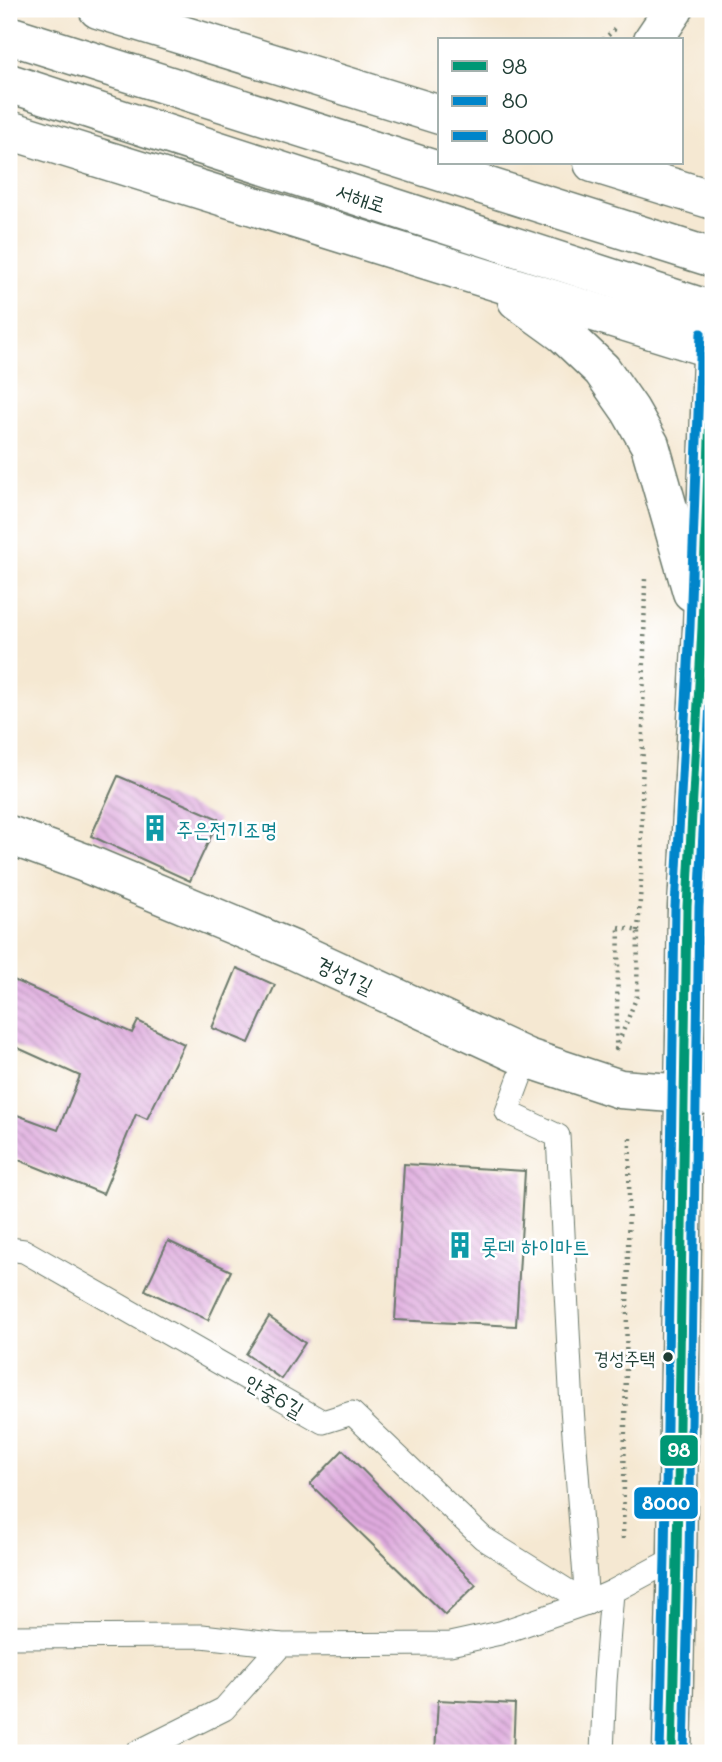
<svg xmlns="http://www.w3.org/2000/svg" width="722" height="1762" font-family="Mali,'Poor Story',sans-serif">
  <style>
    .building { fill: url(#building-back-hatch) }
    .lines { fill: none; stroke-linecap: round; stroke-linejoin: round }
    .service-casing { stroke: #6a796b; stroke-width: 25 }
    .minor-casing { stroke: #6a796b; stroke-width: 41 }
    .primary-casing { stroke: #6a796b; stroke-width: 41 }
    .path { stroke: #6a796b; stroke-width: 4.5; stroke-dasharray: 2 5; stroke-linecap: butt }
    .service { stroke: #fff; stroke-width: 23 }
    .minor { stroke: #fff; stroke-width: 38 }
    .primary { stroke: #fff; stroke-width: 38 }
    .bus-1-casing { stroke: #fff; stroke-width: 14 }
    .bus-2-casing { stroke: #fff; stroke-width: 14 }
    .bus-3-casing { stroke: #fff; stroke-width: 14 }
    .bus-1 { stroke: #009775; stroke-width: 9 }
    .bus-2 { stroke: #0085ca; stroke-width: 9 }
    .bus-3 { stroke: #0085ca; stroke-width: 9 }
    .bus-dot { fill: #1f3d34; stroke: #fff; stroke-width: 2.5 }
    .labels { text-anchor: middle; dominant-baseline: central; stroke-width: 5; stroke-linejoin: round; paint-order: stroke }
    .bus-label { font-size: 19px; fill: #1f3d34; stroke: #fff; text-anchor: end }
    .street-label { font-size: 21px; fill: #1f3d34; stroke: #fff }
    .culture-label { font-size: 21px; fill: #0d838f; stroke: #fff; text-anchor: start }
    .line-badge { stroke: #fff; stroke-width: 2.5 }
    .badge-label { font-size: 19px; text-anchor: middle; font-weight: bold; fill: #fff }
  </style>
  <defs>
    <pattern id="building-back-hatch" width="6" height="6" patternUnits="userSpaceOnUse" patternTransform="scale(1.75)"><rect width="6" height="6" fill="#dfaade"/><path d="M-1 5l2 2M0 0l6 6M5-1l2 2" fill="none" stroke="#b48cb5"/></pattern>
  </defs>
  <rect width="100%" height="100%" fill="#fff"/>
  <filter id="ink" filterUnits="userSpaceOnUse"><feTurbulence type="fractalNoise" baseFrequency=".0143" numOctaves="2"/><feDisplacementMap in="SourceGraphic" scale="14" xChannelSelector="R" yChannelSelector="G"/><feConvolveMatrix kernelMatrix="1 2 1 2 8 2 1 2 1" color-interpolation-filters="sRGB"/></filter>
  <filter id="wash" filterUnits="userSpaceOnUse"><feTurbulence type="fractalNoise" baseFrequency=".00686" numOctaves="4" result="noise"/><feDisplacementMap in="SourceGraphic" scale="28" xChannelSelector="R" yChannelSelector="G"/><feGaussianBlur stdDeviation="1.57" result="paint"/><feColorMatrix in="noise" values="0 0 0 0 0 0 0 0 0 0 0 0 0 0 0 0 0 1.4 0 .05"/><feComposite in="paint" operator="in"/></filter>
  <g filter="url(#wash)">
    <rect width="100%" height="100%" fill="#f5e8d2"/>
    <g id="blocks">
      <g class="building">
        <path d="M118,776l101,43 -29,62 -99,-45z"/>
        <path d="M237,968l38,17 -26,58 -37,-15z"/>
        <path d="M9,978l123,55 6,-12 46,23 -37,75 -11,-5 -33,80 -94,-38v-44l49,18 22,-54 -71,-32z"/>
        <path d="M404,1164l121,7 -9,155 -121,-6z"/>
        <path d="M168,1241l63,30 -23,49 -63,-30z"/>
        <path d="M269,1317l36,26 -24,36 -35,-25z"/>
        <path d="M343,1450l133,135 -31,30 -135,-131z"/>
        <path d="M438,1700l77,4 -2,49h-78z"/>
      </g>
    </g>
  </g>
  <g filter="url(#ink)">
    <use href="#blocks" fill-opacity="0" stroke="#6a796b" stroke-width="2"/>
    <g class="lines">
      <defs>
        <g id="service">
          <path d="M527,1058l-20,54 51,24 14,272 15,195"/>
          <path d="M9,1249l15,2 299,171 29,-9 131,125 104,65"/>
          <path d="M9,1637l193,-1 79,9 169,-1 50,-11 87,-30 25,-11 65,-35"/>
          <path d="M136,1753l88,-44 57,-64"/>
          <path d="M602,1753l3,-71 7,-90"/>
        </g>
        <path id="minor" d="M9,835l76,28 208,87 234,108 93,31 65,5 28,1"/>
        <g id="primary">
          <path d="M98,9l342,106"/>
          <path d="M9,35l704,223"/>
          <path d="M653,40l21,-31"/>
          <path d="M9,83l704,228"/>
          <path d="M9,130l704,219"/>
          <path d="M593,163l120,37"/>
          <path d="M517,300l47,34 38,36 28,40 20,35 42,147"/>
          <path d="M672,1753l5,-196 10,-650 15,-279 11,-295"/>
        </g>
      </defs>
      <use href="#service" class="service-casing"/>
      <use href="#minor" class="minor-casing"/>
      <use href="#primary" class="primary-casing"/>
      <g class="path">
        <path d="M603,40l12,-11"/>
        <path d="M619,927l19,4 -1,65 -21,53z"/>
        <path d="M638,931l3,-47 4,-309"/>
        <path d="M623,1539l7,-401"/>
      </g>
      <use href="#service" class="service"/>
      <use href="#minor" class="minor"/>
      <use href="#primary" class="primary"/>
      <defs>
        <path id="bus-1" d="M672,1753l5,-196 10,-650 15,-279 11,-295"/>
        <path id="bus-2" d="M684,1753l5,-196 10,-650 14,-260"/>
        <path id="bus-3" d="M660,1753l5,-196 10,-650 15,-280 11,-294"/>
      </defs>
      <use href="#bus-1" class="bus-1-casing"/>
      <use href="#bus-2" class="bus-2-casing"/>
      <use href="#bus-3" class="bus-3-casing"/>
      <use href="#bus-1" class="bus-1"/>
      <use href="#bus-2" class="bus-2"/>
      <use href="#bus-3" class="bus-3"/>
    </g>
  </g>
  <defs>
    <symbol id="building-bare" viewBox="-9 -9 18 18"><path d="M-4-6H4V6H1V3H-1V6H-4ZM-2.5-4.3h1.7v1.8h-1.7ZM.8-4.3h1.7v1.8H.8ZM-2.5-1h1.7V.8h-1.7ZM.8-1h1.7V.8H.8Z" fill="#0f9aa8" stroke="#fff" stroke-width="2.5" paint-order="stroke"/></symbol>
  </defs>
  <g fill-rule="evenodd">
    <use href="#building-bare" x="136" y="809" width="38" height="38"/>
    <use href="#building-bare" x="441" y="1226" width="38" height="38"/>
  </g>
  <circle class="bus-dot" cx="668" cy="1357" r="6"/>
  <g class="labels">
    <g class="bus-label">
      <text x="655" y="1357">경성주택</text>
    </g>
    <g class="street-label">
      <text transform="translate(361 197) rotate(18)">서해로</text>
      <text transform="translate(345 974) rotate(25)">경성1길</text>
      <text transform="translate(275 1395) rotate(30)">안중6길</text>
    </g>
    <g class="culture-label">
      <text x="176" y="828">주은전기조명</text>
      <text x="481" y="1245">롯데 하이마트</text>
    </g>
  </g>
  <g class="line-badge">
    <rect x="659" y="1434" width="40" height="33" rx="7" fill="#009775"/>
    <rect x="633" y="1486" width="66" height="34" rx="7" fill="#0085ca"/>
  </g>
  <g class="badge-label">
    <text x="679" y="1457">98</text>
    <text x="666" y="1510">8000</text>
  </g>
  <rect width="722" height="1762" fill="none" stroke="#fff" stroke-width="35"/>
  <rect x="438" y="38" width="245" height="126" fill="#ffffff" stroke="#a5b1ae" stroke-width="2"/>
  <rect x="452" y="61" width="35" height="10" fill="#009775" stroke="#a5b1ae" stroke-width="2"/>
  <text x="502" y="74" font-size="21" fill="#1f3d34">98</text>
  <rect x="452" y="96" width="35" height="10" fill="#0085ca" stroke="#a5b1ae" stroke-width="2"/>
  <text x="502" y="108" font-size="21" fill="#1f3d34">80</text>
  <rect x="452" y="131" width="35" height="10" fill="#0085ca" stroke="#a5b1ae" stroke-width="2"/>
  <text x="502" y="144" font-size="21" fill="#1f3d34">8000</text>
</svg>
